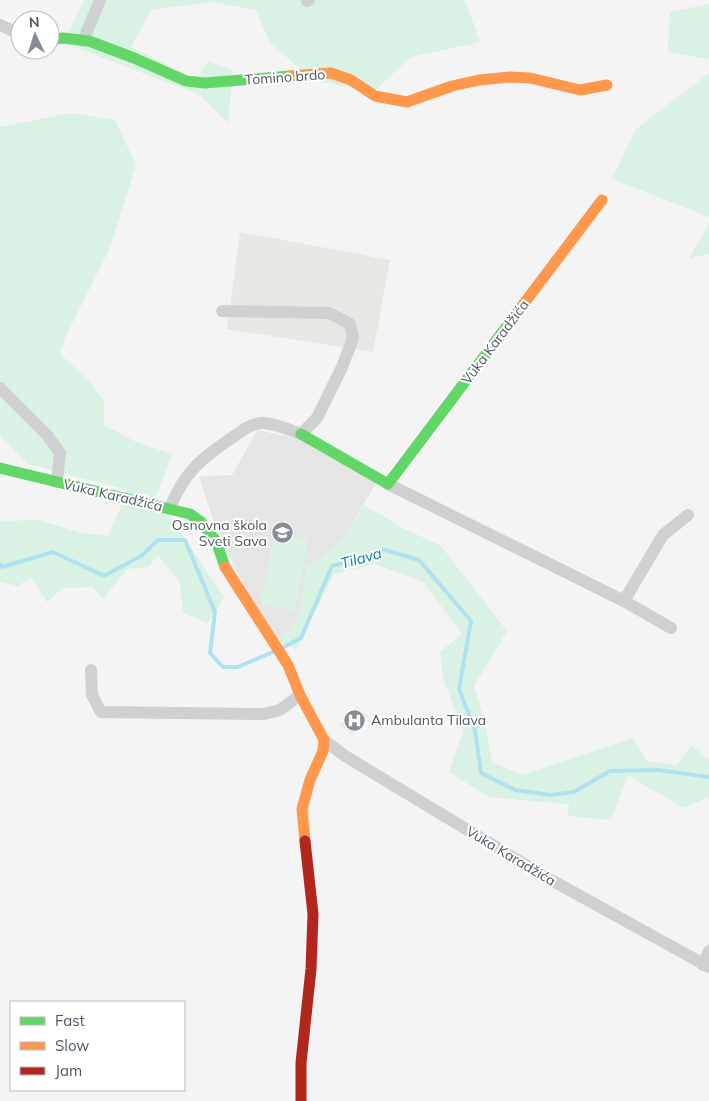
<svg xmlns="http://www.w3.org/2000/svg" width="709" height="1101" font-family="Mulish,sans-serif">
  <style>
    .commercial { fill: #e8e7e3 }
    .education { fill: #e6e5e6 }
    .medical { fill: #f1e7e6 }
    .green { fill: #d9f2e3 }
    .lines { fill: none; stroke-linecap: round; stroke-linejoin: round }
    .stream { stroke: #aee2f0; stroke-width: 4 }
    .street { stroke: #ced0d2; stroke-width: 12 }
    .fast { stroke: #63d668; stroke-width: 11 }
    .slow { stroke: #ff974d; stroke-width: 11 }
    .jam { stroke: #b3261e; stroke-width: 11 }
    .labels { text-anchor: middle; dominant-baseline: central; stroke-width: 4; stroke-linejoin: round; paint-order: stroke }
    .street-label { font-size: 14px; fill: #4a5661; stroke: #fff }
    .poi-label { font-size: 14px; fill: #4a5661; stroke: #fff; text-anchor: end }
    .water-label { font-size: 15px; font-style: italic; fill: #0c7c9b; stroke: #fff }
  </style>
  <rect width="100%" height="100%" fill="#f4f4f4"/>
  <path class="commercial" d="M240,232l150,28 -17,92 -146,-23z"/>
  <path class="education" d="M258,430l48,11 72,38 -35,61 -36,28 -9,52 -20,20 -27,-40 -36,-74 -16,-50 33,-1z"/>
  <path class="medical" d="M357,706l12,10 -17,19 -12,-10z"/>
  <g class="green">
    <path d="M84,0h381l15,42 -69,15 -38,35 -60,-12 -43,-37 -14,-33 -43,-8 -62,8 -20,37 65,32 12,-17 25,8 -5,53 -28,-28 -136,-52z"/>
    <path d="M709,4v55l-41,-7 2,-40z"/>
    <path d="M709,73v144l-97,-38 24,-50z"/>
    <path d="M72,113l43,7 21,45 -26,83 -45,90 -5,16 28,26 16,21v24l30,16 38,13 -16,42 68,101 -16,26 -25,-10 -3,-30 -22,-28 -10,12 -21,2 -24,30 -10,-12 -30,1 -16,14 -16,-25 -13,9 -18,-4v-62l1,1 37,-1 44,13 26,3 20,-46 -100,-26 -28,-29v-308z"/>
    <path d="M709,223v31l-20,5z"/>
    <path d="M364,505l37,22 40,19 66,85 -33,55 12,41 6,35 30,13 111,-37 14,23 30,4 15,-20 17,15v37l-26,11 -55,-33 -17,45 -43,-4 1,-12 -81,-7 -39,-25 14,-40 -20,-54 -3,-26 22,-18 -39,-52 -48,-18 -41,10 -38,75 -18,-9 20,-20 9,-52 36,-28z"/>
    <path d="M274,533l34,6 -13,72 -34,-6z"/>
  </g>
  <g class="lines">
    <g class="stream">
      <path d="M0,564l2,3 51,-15 51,24 37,-20 17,-16h27l30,72 -5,41 13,14h15l35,-15"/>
      <path d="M282,648l19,-10 31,-72 53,-16 34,10 52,61 -12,68 16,41 6,43 34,17 36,5 23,-3 36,-21 48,-1 51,7"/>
    </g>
    <g class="street">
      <path d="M307,1l2,-1"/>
      <path d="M0,25l20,9"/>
      <path d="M83,41l17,-41"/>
      <path d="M0,388l47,47 13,18 -3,29"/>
      <path d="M388,484l236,117 47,27"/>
      <path d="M170,508c14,-36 32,-50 63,-71 9,-6 20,-15 31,-14 13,1 25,7 37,11l16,-16 25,-51 11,-29 -3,-14 -21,-11 -107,-2"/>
      <path d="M624,601l39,-66 25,-20"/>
      <path d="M91,670l1,25 9,17 163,2 16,-4 20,-15"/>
      <path d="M324,740l21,16 199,120 165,91"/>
      <path d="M703,965l6,-14"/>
    </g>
    <g class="fast">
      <path d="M50,40l13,-2 26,3 45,17 52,23 19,2 85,-7"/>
      <path d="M301,434l87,50 122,-162"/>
      <path d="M0,468l190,46 11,8 15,19 9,26"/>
    </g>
    <g class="slow">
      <path d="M290,76l41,-3 20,7 24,16 32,6 45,-16 27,-6 31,-3 20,1 50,12 27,-5"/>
      <path d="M510,322l92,-122"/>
      <path d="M225,567l63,98 12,30 24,45 -1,11 -13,29 -8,29 3,32"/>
    </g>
    <path class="jam" d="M301,1101v-38l10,-94 2,-55 -8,-73"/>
  </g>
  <defs>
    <symbol id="school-disc" viewBox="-11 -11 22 22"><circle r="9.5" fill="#868d94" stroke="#fff"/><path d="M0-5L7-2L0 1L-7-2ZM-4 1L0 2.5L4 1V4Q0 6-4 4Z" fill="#fff"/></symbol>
    <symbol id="hospital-disc" viewBox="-11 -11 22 22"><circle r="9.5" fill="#868d94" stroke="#fff"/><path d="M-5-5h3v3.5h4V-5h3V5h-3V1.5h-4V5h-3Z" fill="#fff"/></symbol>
  </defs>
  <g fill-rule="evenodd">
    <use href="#school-disc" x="270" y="520" width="25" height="25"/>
    <use href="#hospital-disc" x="342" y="708" width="25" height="25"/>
  </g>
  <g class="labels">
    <g class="street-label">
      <text transform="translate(285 77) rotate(-4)">Tomino brdo</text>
      <text transform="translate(495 342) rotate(-53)">Vuka Karadžića</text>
      <text transform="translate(113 495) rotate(13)">Vuka Karadžića</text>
      <text transform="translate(511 856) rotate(31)">Vuka Karadžića</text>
    </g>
    <g class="poi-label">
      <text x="267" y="525">Osnovna škola<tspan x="267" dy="16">Sveti Sava</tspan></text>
      <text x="371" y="720" text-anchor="start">Ambulanta Tilava</text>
    </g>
    <g class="water-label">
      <text transform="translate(361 558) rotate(-16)">Tilava</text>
    </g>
  </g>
  <rect x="10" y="1001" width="175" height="90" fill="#ffffff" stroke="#b7bbc0"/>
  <rect x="20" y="1017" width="25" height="8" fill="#63d668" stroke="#b7bbc0"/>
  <text x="55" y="1026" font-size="15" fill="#4a5661">Fast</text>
  <rect x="20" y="1042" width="25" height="8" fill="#ff974d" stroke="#b7bbc0"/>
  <text x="55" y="1051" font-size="15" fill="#4a5661">Slow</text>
  <rect x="20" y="1067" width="25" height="8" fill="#b3261e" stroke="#b7bbc0"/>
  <text x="55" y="1076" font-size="15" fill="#4a5661">Jam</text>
  <g transform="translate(35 35) rotate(356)"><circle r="24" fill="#ffffff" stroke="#b7bbc0"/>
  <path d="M0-4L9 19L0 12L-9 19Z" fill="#868d94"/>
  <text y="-8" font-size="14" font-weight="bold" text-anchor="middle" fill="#4a5661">N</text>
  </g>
</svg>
